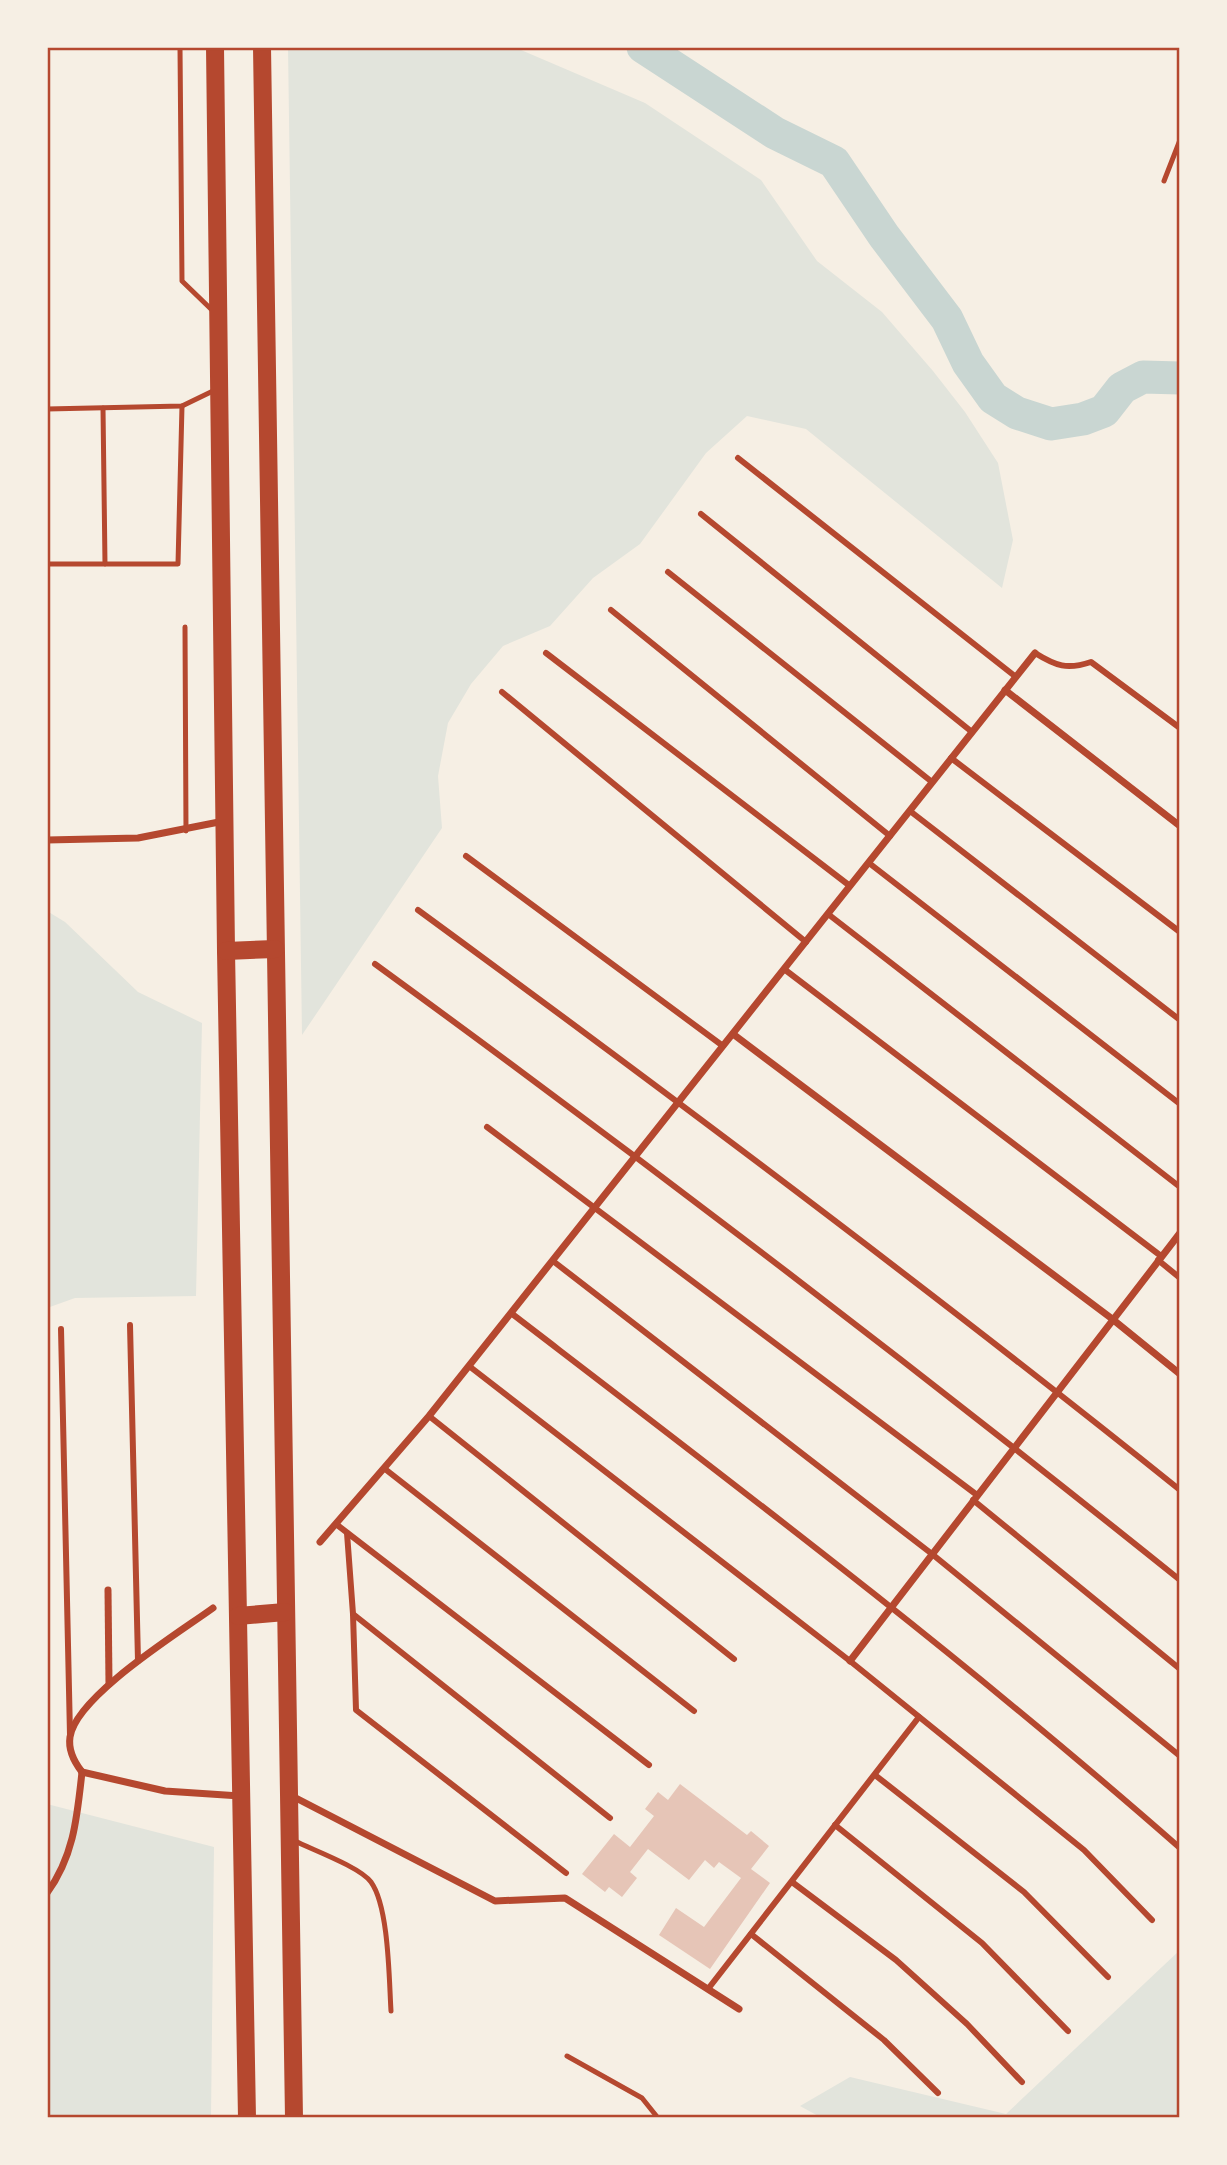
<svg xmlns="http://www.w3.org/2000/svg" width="1227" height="2165" font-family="'Alegreya Sans',sans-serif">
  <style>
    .green { fill: #e2e4dc }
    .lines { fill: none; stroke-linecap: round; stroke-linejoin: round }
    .river { stroke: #c9d6d2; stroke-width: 33 }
    .building { fill: #e6c5b7 }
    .service { stroke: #b5482f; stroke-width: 5 }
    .pedestrian { stroke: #b5482f; stroke-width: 6 }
    .minor { stroke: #b5482f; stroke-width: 7 }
    .trunk { stroke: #b5482f; stroke-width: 18 }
    .neatline { fill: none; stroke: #b5482f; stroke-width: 2.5 }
  </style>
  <rect width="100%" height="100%" fill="#f6efe4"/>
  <g class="green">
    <path d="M288,47h226l131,56 116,77 56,81 65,51 51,59 32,41 33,51 15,77 -11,48 -196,-159 -59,-13 -41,37 -66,91 -47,34 -43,48 -47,20 -32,38 -23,39 -10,53 4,52 -140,207z"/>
    <path d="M47,911l18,11 73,70 64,31 -6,273 -121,2 -28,10z"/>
    <path d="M47,1804l167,43 -3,271h-164z"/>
    <path d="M1180,1950v168h-358l-22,-12 50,-29 156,37z"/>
  </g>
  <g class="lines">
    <path class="river" d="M643,47l132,86 59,29 50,74 63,83 21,44 25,35 24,15 34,11 32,-5 21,-8 18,-23 21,-11 37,1"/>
  </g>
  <path class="building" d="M680,1784l67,51 4,-4 18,15 -18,23 19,14 -60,86 -51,-34 17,-27 28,19 37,-49 -22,-16 -5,6 -9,-8 -16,20 -41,-31 -18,23 7,6 -15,19 -13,-10 -4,5 -23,-18 32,-40 16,13 24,-31 -9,-7 13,-17 10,8z"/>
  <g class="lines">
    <g class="service">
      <path d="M180,47l2,234 31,30"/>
      <path d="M1164,181l16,-41"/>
      <path d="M103,408l2,156"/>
      <path d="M47,409l135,-3 33,-16"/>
      <path d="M47,564h131l4,-158"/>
      <path d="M185,627l1,204"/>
      <path d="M295,1841c18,9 65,26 76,41 18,25 18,98 20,129"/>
      <path d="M567,2056l75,42 16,20"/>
    </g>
    <g class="pedestrian">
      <path d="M738,458l278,219"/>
      <path d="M701,514l271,218"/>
      <path d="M668,572l264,210"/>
      <path d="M611,610l279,226"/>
      <path d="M546,653l304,233"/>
      <path d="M1035,653c21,13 32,17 56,9l89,66"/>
      <path d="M502,692l304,250"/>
      <path d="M951,758l229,174"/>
      <path d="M910,811l270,209"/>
      <path d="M466,856l257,190"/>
      <path d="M869,863l311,241"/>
      <path d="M418,910c258,189 513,380 762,580"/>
      <path d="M828,914l352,273"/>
      <path d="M375,964c273,199 541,404 805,616"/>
      <path d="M784,969l377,287"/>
      <path d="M487,1127l490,368"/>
      <path d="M1158,1260l22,18"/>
      <path d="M553,1261l379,293 248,202"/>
      <path d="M511,1313c227,174 454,346 669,535"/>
      <path d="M130,1325l8,336"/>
      <path d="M61,1329l9,406"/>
      <path d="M469,1366l381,295 234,189 68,70"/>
      <path d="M429,1416l305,243"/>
      <path d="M385,1469l309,242"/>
      <path d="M973,1500l207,169"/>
      <path d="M336,1524l313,241"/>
      <path d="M347,1533l6,81 257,204"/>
      <path d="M353,1614l3,96 210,163"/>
      <path d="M875,1775l149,117 84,85"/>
      <path d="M835,1825l147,118 86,88"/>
      <path d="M792,1882l104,78 71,64 55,58"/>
      <path d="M751,1934l133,106 54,53"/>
      <path d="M708,1989l211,-272"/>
    </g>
    <g class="minor">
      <path d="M1005,690l175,136"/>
      <path d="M47,840l91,-2 86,-17"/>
      <path d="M733,1034l378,284 69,56"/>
      <path d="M320,1542l109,-126 606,-763"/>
      <path d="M108,1590l1,94"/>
      <path d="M850,1661l330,-428"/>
      <path d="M82,1772c-7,-9 -14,-22 -12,-35 6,-41 110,-105 143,-129"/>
      <path d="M82,1772l83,19 75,5"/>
      <path d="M292,1796l203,105 70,-3 174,111"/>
      <path d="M47,1893c27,-37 30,-76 35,-121"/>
    </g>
    <g class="trunk">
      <path d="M215,47l11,904 21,1167"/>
      <path d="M262,47l32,2071"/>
      <path d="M226,951l49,-2"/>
      <path d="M238,1616l47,-4"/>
    </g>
  </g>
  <rect width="1227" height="2165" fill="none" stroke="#f6efe4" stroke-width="98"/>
  <rect x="49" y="49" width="1129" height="2067" class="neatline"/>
</svg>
